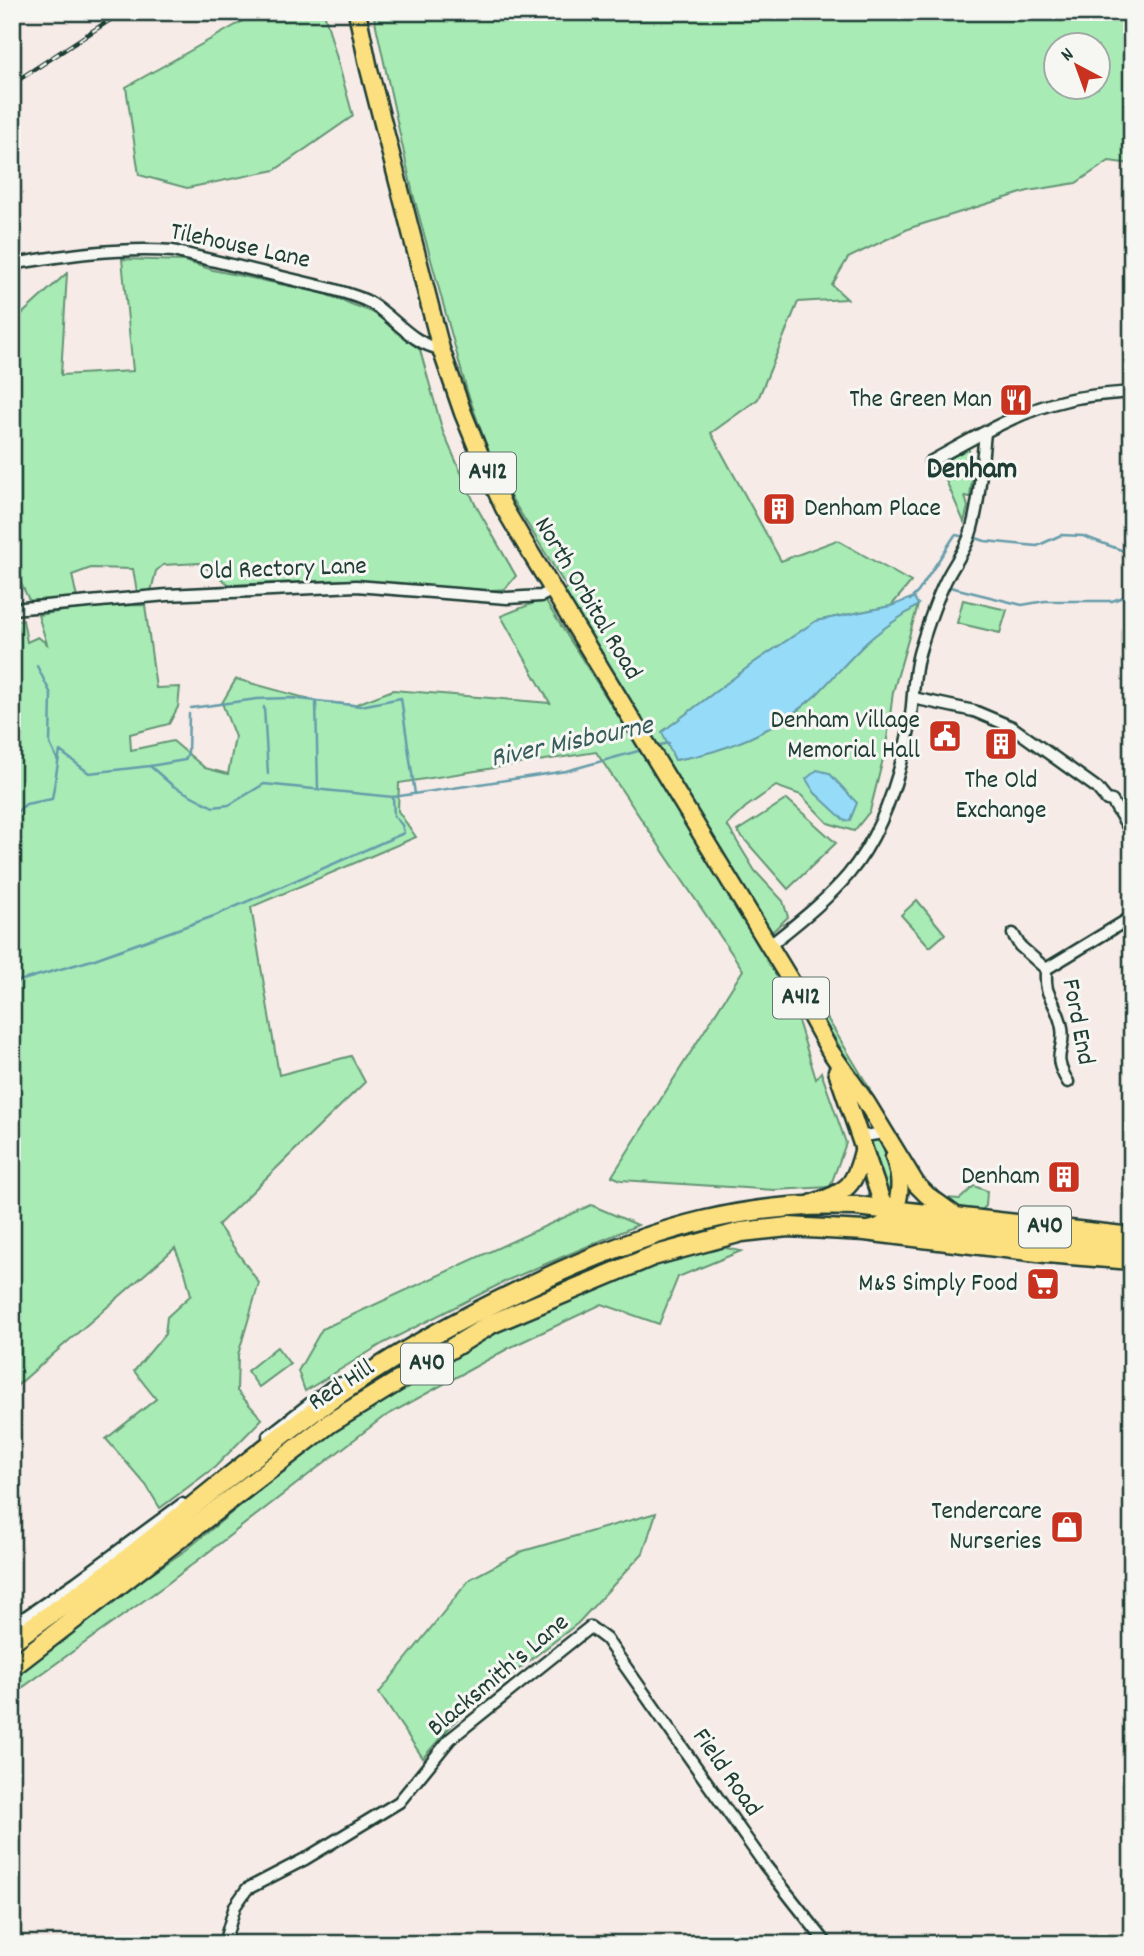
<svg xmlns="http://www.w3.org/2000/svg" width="1144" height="1956" font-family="Dekko,sans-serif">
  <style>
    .green { fill: #a8ebb5; stroke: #649474; stroke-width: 2; fill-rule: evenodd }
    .water { fill: #96dcf8; stroke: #669caa; stroke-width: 2 }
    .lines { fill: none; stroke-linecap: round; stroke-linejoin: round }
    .stream { stroke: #669caa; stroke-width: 2.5 }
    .minor-casing { stroke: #1f3d34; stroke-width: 15 }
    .primary-casing { stroke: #1f3d34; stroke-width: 21 }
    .trunk-casing { stroke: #1f3d34; stroke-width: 23 }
    .minor { stroke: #f6f6f2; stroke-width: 10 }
    .primary { stroke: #fce080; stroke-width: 16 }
    .trunk { stroke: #fce080; stroke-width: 18 }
    .rail-casing { stroke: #1f3d34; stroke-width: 5 }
    .rail { stroke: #f6f6f2; stroke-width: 2.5; stroke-dasharray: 8; stroke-linecap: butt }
    .labels { text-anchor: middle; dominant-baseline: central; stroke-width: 6; stroke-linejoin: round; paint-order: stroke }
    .shield { fill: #f6f6f2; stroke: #60746d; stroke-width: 2 }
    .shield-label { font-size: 24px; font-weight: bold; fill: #1f3d34 }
    .street-label { font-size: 26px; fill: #1f3d34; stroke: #f6f6f2 }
    .poi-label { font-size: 26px; fill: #1f3d34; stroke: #f6f6f2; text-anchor: end }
    .water-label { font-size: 28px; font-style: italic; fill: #375d5b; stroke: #f6f6f2 }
    .quarter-label { font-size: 30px; font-weight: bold; fill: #1f3d34; stroke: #f6f6f2 }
  </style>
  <rect width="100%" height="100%" fill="#f7ebe7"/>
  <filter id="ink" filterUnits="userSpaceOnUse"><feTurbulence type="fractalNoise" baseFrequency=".0143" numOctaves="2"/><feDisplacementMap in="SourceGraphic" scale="14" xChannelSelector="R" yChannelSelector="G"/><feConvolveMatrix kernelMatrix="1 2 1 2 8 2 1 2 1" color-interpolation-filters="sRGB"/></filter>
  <g filter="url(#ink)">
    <g class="green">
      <path d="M259,12h65l29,104 -78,54 -88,18 -48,-13 -13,-88z"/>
      <path d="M373,12h389l4,8 -2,-8h368v152l-23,-3 -33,22 -48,8 -118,37 -62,30 -16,27 15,14 -49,3 -40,97 -47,34 70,128 56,-21 74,42 -20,24 -75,15 -61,41 -93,70 13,28c51,-8 103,-30 141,-65 17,-17 32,-35 49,-51 15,-15 35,-26 53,-39l-25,87 -7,55 -16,64 -16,20 -26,-8 -27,-28 -25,-9 -30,21 -19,18 28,46 28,30 5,16 -17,16 6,18 -221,-357 11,-6 -70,-113 -30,-84 -54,-197zM1056,46h42v42h-42z"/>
      <path d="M122,259l62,2 29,9 109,23 58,22 40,35 23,82 32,72 41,72 -11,13 -33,3 -126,-12 -116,5 -31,-22 -36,2 -7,6 -5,20 -14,1 -4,-23 -42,-1 -19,7 5,23 -47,4 -18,-37v-242l55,-50 -6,102 72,-4z"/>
      <path d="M968,448l6,14 -4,35 -5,-1 3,11 -4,15 -24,-55 4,-8z"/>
      <path d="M544,599l241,380 31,100 5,-7 25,71 -16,44 -55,3 -154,-10 -9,-4 131,-206 -147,-218 -197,31 -1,28 18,26 -165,70 28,168 72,-19 14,26 -147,143 41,58 -21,72 -1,36 25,28 -47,48 -55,41 -14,-23 -40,-46 50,-40 -22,-28 31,-37 2,-17 24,-22 -6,-23 -10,-24 -163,142v-769l11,-1 4,22 11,-5 9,7 -9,-29 57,-9 50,-1 11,83 24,-1 -2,20 -9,17 -39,10 1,16 42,-9 32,27 23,6 7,-37 -13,-34 14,-24 80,22 38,4 39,-15 157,13 -49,-87z"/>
      <path d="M963,600l44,10 -7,23 -43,-10z"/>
      <path d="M787,799l49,44 -48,46 -51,-58z"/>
      <path d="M917,900l28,34 -15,13 -29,-32z"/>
      <path d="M818,1003l52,86 -1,6 -54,-89z"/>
      <path d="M879,1139l13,30v35l-9,-15 -14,-49z"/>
      <path d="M974,1186l13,5 -1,15 -4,4 -23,-1 -15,-11 16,1z"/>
      <path d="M591,1205l47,20 -130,55 -126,64 -77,47 -7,-20 24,-42z"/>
      <path d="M711,1245l30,6 -63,26 -19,47 -57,-20 -93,44 -127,70 -215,166 -155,111v-27l174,-118 120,-98 90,-63 128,-71 107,-43z"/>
      <path d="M277,1347l13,17 -31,23 -12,-16z"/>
      <path d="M656,1513l-13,40 -65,70 -117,91 -38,44 -44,-65 91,-114 53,-28z"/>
    </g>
    <g class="water">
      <path d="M914,597l4,8c-18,13 -38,24 -53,39 -17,16 -32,34 -49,51 -39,35 -90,57 -141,65l-13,-28 93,-70 61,-41 75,-15z"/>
      <path d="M817,770l12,3 28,30 -7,17 -5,1 -30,-28 -9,-14z"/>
    </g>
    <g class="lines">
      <g class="stream">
        <path d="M973,537l12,4 52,5 24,-11 22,1 49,18"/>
        <path d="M910,600l8,-8 37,-57 12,2"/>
        <path d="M37,666l14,28 -1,50 8,17"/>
        <path d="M920,675c7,-22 15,-72 30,-88l72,18 23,-4h67l14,-5 6,-11"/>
        <path d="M316,701l2,88"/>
        <path d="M264,707l4,67"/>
        <path d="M191,708l66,-9 34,-1 70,8 40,-8 14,96"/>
        <path d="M655,746l14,-3"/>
        <path d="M150,766l35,-6 3,-7 1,-39"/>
        <path d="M12,816l14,-12 26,-5 8,-48 29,22 61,-7 23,20 40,21 16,-2 35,-21 129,13 173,-26 76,-21"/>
        <path d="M12,983l80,-23 122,-44 190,-83 -2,-8 -8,-9 -1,-19"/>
      </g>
      <defs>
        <g id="minor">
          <path d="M12,264c54,-9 107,-17 161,-13l155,37c14,4 30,8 43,15 24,15 41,41 70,46"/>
          <path d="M930,462c44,-24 88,-51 137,-62 21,-5 43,-6 65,-8"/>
          <path d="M12,609l155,-14 189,-9 151,12 34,-2 12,-6"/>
          <path d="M913,698l61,13 38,16 85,61 10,12 5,1 20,32"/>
          <path d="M1013,934l7,12 26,23"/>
          <path d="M769,946c27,-22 56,-44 79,-71 34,-41 51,-95 61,-146 5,-26 3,-53 11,-79 7,-23 15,-48 26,-70 7,-14 17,-27 23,-42 11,-33 12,-70 16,-105"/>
          <path d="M1068,1082c-18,-29 -2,-30 -6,-54 -2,-14 -9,-24 -14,-36 -3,-7 -2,-15 -2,-23l86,-52"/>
          <path d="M859,1137l24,-4"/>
          <path d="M268,1436l63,-49 10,-4h10"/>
          <path d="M12,1626l64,-44 106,-78"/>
          <path d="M224,1944l11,-38 12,-17 58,-30 94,-57 51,-63 140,-112 16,12 159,226 62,79"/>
        </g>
        <g id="primary">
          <path d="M357,12l12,57 72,280 22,64 20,49 21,46 26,44 271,446 29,53 36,51 50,82 11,11 32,23"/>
          <path d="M837,1071l45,131 21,23 190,21 39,8"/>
          <path d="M813,1203c35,-12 41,-16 50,-52"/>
          <path d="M865,1231c7,-2 16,-3 21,-9 17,-17 16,-44 8,-65"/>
        </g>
        <g id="trunk">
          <path d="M12,1641c38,-27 76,-52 112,-80 77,-60 150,-124 231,-178 65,-44 134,-79 204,-111 98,-44 189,-71 297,-66l276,31"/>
          <path d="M12,1667l318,-244 161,-99 162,-68 89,-24 46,-5 77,4 181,22 86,7"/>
        </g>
      </defs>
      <use href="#minor" class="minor-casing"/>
      <use href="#primary" class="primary-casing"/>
      <use href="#trunk" class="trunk-casing"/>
      <use href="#minor" class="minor"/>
      <use href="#primary" class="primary"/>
      <use href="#trunk" class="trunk"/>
      <defs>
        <path id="rail" d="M12,84l110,-72"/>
      </defs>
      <use href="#rail" class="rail-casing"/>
      <use href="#rail" class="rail"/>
    </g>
  </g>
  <defs>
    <symbol id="restaurant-square" viewBox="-11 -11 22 22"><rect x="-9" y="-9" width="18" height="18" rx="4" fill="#c8321e" stroke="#f6f6f2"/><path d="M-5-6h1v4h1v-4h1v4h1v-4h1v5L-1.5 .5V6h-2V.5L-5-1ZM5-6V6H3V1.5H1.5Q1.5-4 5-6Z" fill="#fff"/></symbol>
    <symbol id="building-square" viewBox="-11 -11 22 22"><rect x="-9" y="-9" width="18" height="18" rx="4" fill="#c8321e" stroke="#f6f6f2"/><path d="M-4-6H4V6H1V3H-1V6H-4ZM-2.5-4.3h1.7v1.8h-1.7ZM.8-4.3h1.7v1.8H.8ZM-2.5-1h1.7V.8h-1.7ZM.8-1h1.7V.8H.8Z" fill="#fff"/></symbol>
    <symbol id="civic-square" viewBox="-11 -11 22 22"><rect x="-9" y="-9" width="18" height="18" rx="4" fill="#c8321e" stroke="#f6f6f2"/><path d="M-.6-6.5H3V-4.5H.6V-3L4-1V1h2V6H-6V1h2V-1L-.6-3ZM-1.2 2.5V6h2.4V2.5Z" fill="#fff"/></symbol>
    <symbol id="supermarket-square" viewBox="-11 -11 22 22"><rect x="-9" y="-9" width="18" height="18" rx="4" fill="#c8321e" stroke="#f6f6f2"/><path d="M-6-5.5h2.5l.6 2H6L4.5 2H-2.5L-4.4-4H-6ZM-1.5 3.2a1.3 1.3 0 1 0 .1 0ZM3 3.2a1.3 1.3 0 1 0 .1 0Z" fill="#fff"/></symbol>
    <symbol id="shop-square" viewBox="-11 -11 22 22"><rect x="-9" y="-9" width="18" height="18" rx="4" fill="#c8321e" stroke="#f6f6f2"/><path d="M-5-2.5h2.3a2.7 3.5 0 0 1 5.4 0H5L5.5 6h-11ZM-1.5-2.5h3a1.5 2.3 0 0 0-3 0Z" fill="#fff"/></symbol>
  </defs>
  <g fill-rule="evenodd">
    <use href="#restaurant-square" x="997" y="381" width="38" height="38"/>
    <use href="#building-square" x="760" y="490" width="38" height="38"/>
    <use href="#civic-square" x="926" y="717" width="38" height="38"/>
    <use href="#building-square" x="982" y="725" width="38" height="38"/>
    <use href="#building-square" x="1045" y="1158" width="38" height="38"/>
    <use href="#supermarket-square" x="1024" y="1265" width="38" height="38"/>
    <use href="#shop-square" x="1048" y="1508" width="38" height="38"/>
  </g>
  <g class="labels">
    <g class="shield">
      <rect x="460" y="452.5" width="56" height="41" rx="5"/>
      <rect x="773" y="977.5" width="56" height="41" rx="5"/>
      <rect x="1019" y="1206.5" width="52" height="41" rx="5"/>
      <rect x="401" y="1343.5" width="52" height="41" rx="5"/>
    </g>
    <g class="shield-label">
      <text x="488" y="473">A412</text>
      <text x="801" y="998">A412</text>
      <text x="1045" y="1227">A40</text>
      <text x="427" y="1364">A40</text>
    </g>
    <g class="street-label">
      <text transform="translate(240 247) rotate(12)">Tilehouse Lane</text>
      <text transform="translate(283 570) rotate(-2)">Old Rectory Lane</text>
      <text transform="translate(587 599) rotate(59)">North Orbital Road</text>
      <text transform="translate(1077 1022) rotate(79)">Ford End</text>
      <text transform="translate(342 1386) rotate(-33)">Red Hill</text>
      <text transform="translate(499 1676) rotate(-40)">Blacksmith's Lane</text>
      <text transform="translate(726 1773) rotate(55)">Field Road</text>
    </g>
    <g class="poi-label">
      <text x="992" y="400">The Green Man</text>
      <text x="804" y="509" text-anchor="start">Denham Place</text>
      <text x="920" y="721">Denham Village<tspan x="920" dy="30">Memorial Hall</tspan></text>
      <text x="1001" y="781" text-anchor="middle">The Old<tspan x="1001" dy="30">Exchange</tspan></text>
      <text x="1040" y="1177">Denham</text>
      <text x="1018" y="1284">M&amp;S Simply Food</text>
      <text x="1042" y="1512">Tendercare<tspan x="1042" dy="30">Nurseries</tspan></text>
    </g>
    <g class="water-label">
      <text transform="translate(572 744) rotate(-12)">River Misbourne</text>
    </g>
    <g class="quarter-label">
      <text x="972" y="471">Denham</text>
    </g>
  </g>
  <rect width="1144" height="1956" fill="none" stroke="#f6f6f2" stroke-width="42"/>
  <rect x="21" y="21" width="1102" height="1914" fill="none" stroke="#1f3d34" stroke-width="2.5" filter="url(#ink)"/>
  <g transform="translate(1077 66) rotate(319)"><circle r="33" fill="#f6f6f2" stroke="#a0aca6" stroke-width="2"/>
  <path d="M0-5L12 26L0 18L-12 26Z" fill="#c8321e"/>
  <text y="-10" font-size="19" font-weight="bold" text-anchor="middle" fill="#1f3d34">N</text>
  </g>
</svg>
